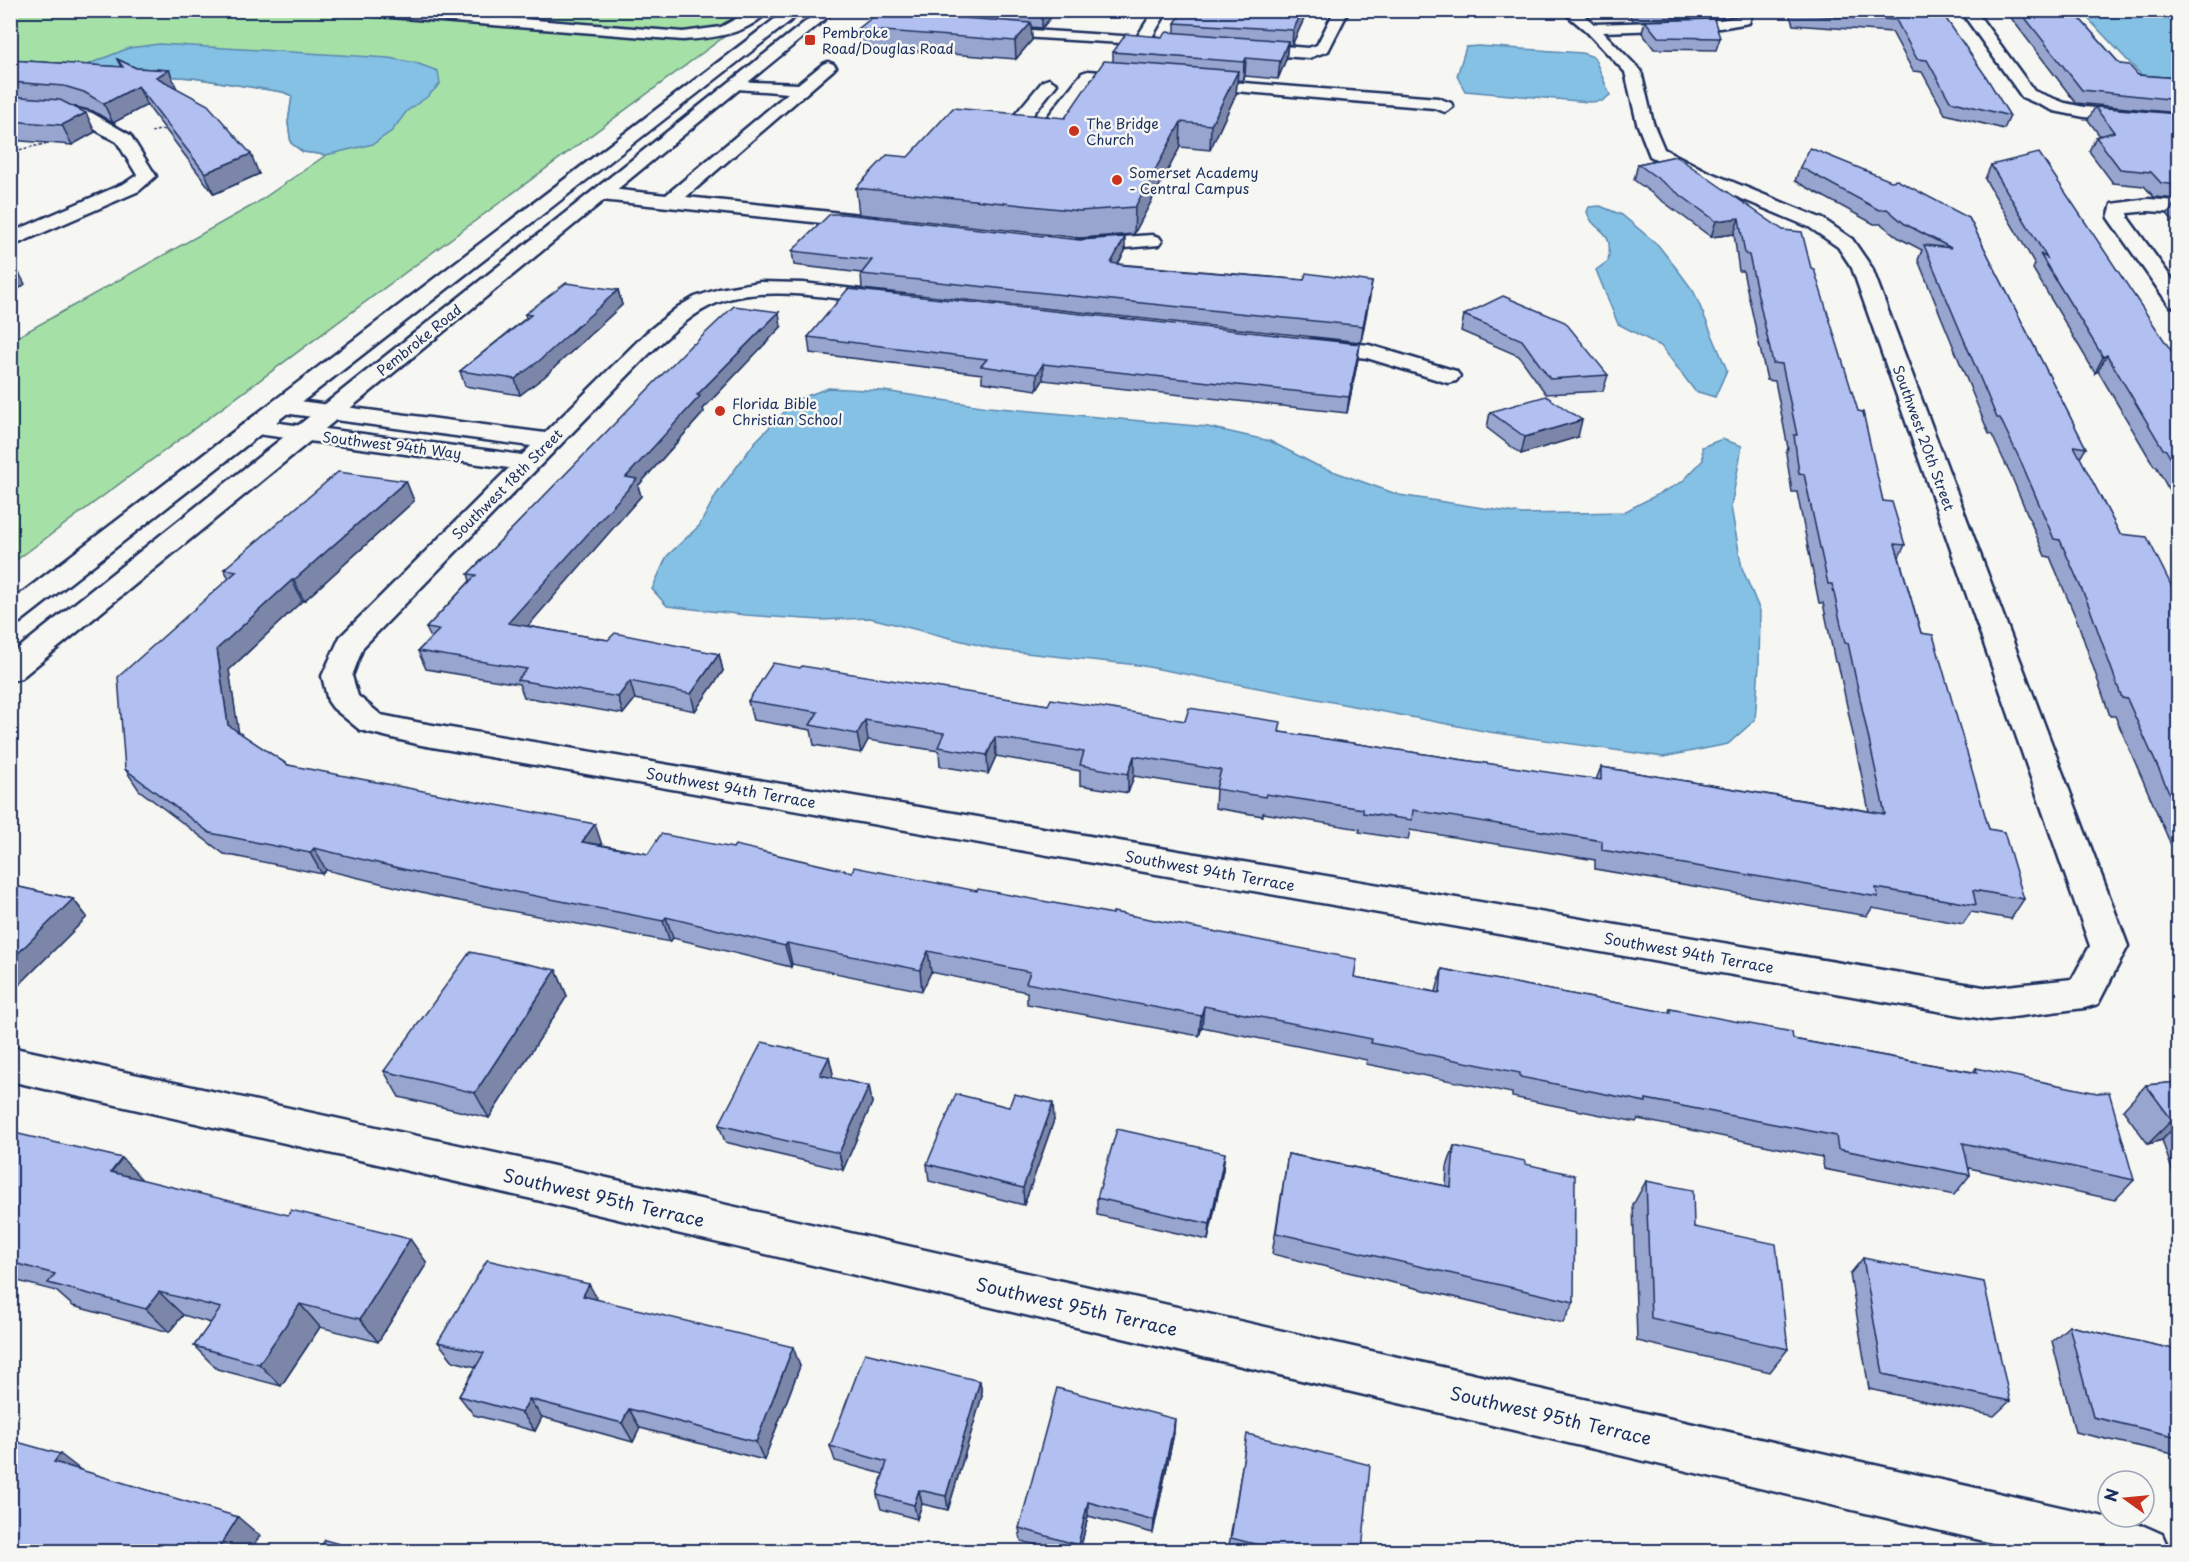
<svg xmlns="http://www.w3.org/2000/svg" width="2189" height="1562" font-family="'Playpen Sans',sans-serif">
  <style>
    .green { fill: #a5e1a7; stroke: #608882; stroke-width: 1.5 }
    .water { fill: #84c1e4; stroke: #5a87ae; stroke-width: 1.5 }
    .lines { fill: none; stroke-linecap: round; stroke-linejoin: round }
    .minor-casing { stroke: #1b2f5e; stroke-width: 5 }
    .major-casing { stroke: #1b2f5e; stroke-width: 5 }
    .path { stroke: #1b2f5e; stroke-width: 1.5; stroke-dasharray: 3 2; stroke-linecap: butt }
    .minor { fill: #f6f6f2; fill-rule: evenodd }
    .major { fill: #f6f6f2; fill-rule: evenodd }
    .wall { fill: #98a5ce; stroke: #1b2f5e; stroke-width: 1.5 }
    .shaded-wall { fill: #7c86a8; stroke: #1b2f5e; stroke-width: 1.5 }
    .building { fill: #b1c0f0; stroke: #1b2f5e; stroke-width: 1.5 }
    .poi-dot { fill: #c8321e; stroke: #f6f6f2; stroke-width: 2 }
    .labels { text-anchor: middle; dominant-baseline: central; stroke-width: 5; stroke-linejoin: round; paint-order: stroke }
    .far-poi-label { font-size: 14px; fill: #1b2f5e; stroke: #f6f6f2; text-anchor: start }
    .far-street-label { font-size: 14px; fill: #1b2f5e; stroke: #f6f6f2 }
    .street-label { font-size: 15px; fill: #1b2f5e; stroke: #f6f6f2 }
    .near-street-label { font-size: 18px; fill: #1b2f5e; stroke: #f6f6f2 }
  </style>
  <rect width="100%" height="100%" fill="#f6f6f2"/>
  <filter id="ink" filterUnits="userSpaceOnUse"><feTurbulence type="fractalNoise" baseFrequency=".0167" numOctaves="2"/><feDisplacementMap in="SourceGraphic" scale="12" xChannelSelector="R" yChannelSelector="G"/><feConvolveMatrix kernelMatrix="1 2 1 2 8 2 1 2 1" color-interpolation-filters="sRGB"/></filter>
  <g filter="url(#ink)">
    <path class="green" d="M11,11h748l-748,553 -1,-223 245,-137 71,-49 -23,-3 -12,-9 -3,-20 4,-27 -9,-4 -90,-14 -182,-14z"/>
    <g class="water">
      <path d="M2081,11h97v72l-33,-4z"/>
      <path d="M159,44l230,14 27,5 22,8 2,13 -13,13 -20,14 -15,20 -19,13 -47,11 -23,-3 -12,-9 -3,-20 4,-27 -9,-4 -90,-14 -119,-8 55,-22z"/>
      <path d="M1479,46l103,7 12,4 16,38 -8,6 -13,1 -124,-11 -8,-15 9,-29z"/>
      <path d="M1600,206l22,9 36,30 22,28 14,19 33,78 -12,27 -20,-6 -34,-45 -43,-22 -22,-54 12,-9c7,-36 -14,-26 -21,-49l2,-5z"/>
      <path d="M828,388l56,3 104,16 220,20 62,14 46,24 83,30 123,19 102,-2 58,-30 21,-22 -1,-13 20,-8 20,7 -11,61 11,61 18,43 -1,55 -4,54 -27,24 -65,13 -174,-25 -351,-67 -140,-15 -128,-32 -49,2 -76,-5 -78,-9 -15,-17 15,-33 32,-30 17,-31 39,-53 41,-42z"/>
    </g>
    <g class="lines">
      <defs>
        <g id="minor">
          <path d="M345,10h68l270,22 38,-5 31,-17h17c-22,25 -56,28 -86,30l-331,-26z"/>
          <path d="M1154,10h14l-16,27 20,3 2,3 -2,3 -184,-11 -7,-4 7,-4 149,10z"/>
          <path d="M1335,10h14l-21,41 -19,7 -67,-5 -8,-5 8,-5 66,5 9,-3z"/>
          <path d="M1561,10h17l16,14 126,-4 18,-3 1,-7h14l-4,13 -29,5 -117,4 38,39 12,52 11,26 42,22 117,48 29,20 20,29 256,678 -30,58 -14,4 -95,12 -1568,-275 -61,-15 -27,-22 -5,-7 -6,-25 18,-39 169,-169 -252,-34 -9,-2 -3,-5 3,-5 9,-2 265,35 9,-9 -248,-33 -8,-2 -4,-5 4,-5 8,-2 262,34 101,-100 32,-26 17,-10 24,-8 41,-7 43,1 84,10 7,2 4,4 -4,4 -7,2c-53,-6 -127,-23 -177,1 -24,12 -44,32 -64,51l-283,290 -11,29 6,20 23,19 40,8 1568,265 83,-9 18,-33 -238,-678 -14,-21 -29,-20 -115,-48 -44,-23 -13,-33 -12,-51 -39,-41z"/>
          <path d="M1960,10h15l59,81 31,12 19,4 94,8v10l-94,-8 -30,-6 -32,-14z"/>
          <path d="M828,62l5,2 3,3 -3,3 -147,127 184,19 7,2 3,4 -3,4 -7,2 -269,-28 -7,-2 -2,-4 2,-4 7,-2 65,7 122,-102 -50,-4 -6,-2 -2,-3 2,-3 66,3 25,-20z"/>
          <path d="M1088,71l51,4 8,5 -8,5 -47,-4c-25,34 -34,62 -84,50l-2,-4 2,-4 35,-42 6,-2 8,5 -30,38h14l5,-3 36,-46z"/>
          <path d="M1193,79l245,19 13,5 2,4 -8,5 -11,-4 -247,-21 -2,-3z"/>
          <path d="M10,102l62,5 20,6 38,22 26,41 -17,15 -129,56v-14l115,-50 12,-8 -20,-33 -37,-21 -10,-4 -60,-5z"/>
          <path d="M2148,199l30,2v12l-30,-2 -20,2v5l50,69v20l-8,-1 -62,-88 4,-14z"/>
          <path d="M1152,235l7,2 3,4 -3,4 -80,7 -7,-2 -3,-4 3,-4 7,-2z"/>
          <path d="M1314,339l55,6 87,26 4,5 -4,5 -8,2 -81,-25 -61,-7 -3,-5 3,-5z"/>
          <path d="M10,1047l531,116 1603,363 18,8 8,18h-139l-1490,-351 -531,-120z"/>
        </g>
        <g id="major">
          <path d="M820,10h16l-815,668 -11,3v-26z"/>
          <path d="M789,11l5,1 2,3 -2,3 -774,604 -10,3v-23l774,-590z"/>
        </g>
      </defs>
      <use href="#minor" class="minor-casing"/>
      <use href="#major" class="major-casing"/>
      <g class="path">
        <path d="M151,132l14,-3"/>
        <path d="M10,152l43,-10"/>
      </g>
      <use href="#minor" class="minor"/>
      <use href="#major" class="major"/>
    </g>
    <g class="wall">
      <path d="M893,10h164l-15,18 -11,-1 1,13 -16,19 -156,-12 -2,-18 35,-16z"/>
      <path d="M1184,10h124l-16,35 -4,-1 -2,15 -8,20 -33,-3 -2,5 -6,-1 -1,14 -26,56 -30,-3 -46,87 -54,4 -221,-24 -3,-26 52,-31 157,-39 48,-57v-9l62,-19v-10z"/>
      <path d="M1484,10h27l-1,3 -26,-2z"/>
      <path d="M1586,10h124l-2,8 -75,3 -4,-6 -40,1 -3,-2z"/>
      <path d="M1788,10h152l70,106 -6,13 -59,-15 -23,-42 -9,-1 -21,-39 -99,-7z"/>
      <path d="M2005,10h67l48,54 18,11 40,3v35l-102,-10z"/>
      <path d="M1645,21l75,17 -4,12 -62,-1 -12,-16z"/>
      <path d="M117,59l19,9 33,2 7,18 83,86 -45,20 -67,-89 -34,18 -20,-12 -24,-6 26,27 -23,13 -62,-5v-80l111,7z"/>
      <path d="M2095,107l83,7v85l-24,-2 -10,-11 -31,-3 -24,-32 7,-14 4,-1 -12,-16z"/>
      <path d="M1676,156l135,112 72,233 22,44 -6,12 22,76 68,196 35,70 -13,20 -40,-7 -8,12 -91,-16 -5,8 -272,-47v-9l-185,-30 -2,10 -49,-8 1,-3 -97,-16v3l-48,-8 1,-19 -82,-13 -6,17 -48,-8v-14l-84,-15 -8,18 -48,-8 -1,-15 -71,-11 -7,13 -47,-8 -3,-15 -58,-10 -5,-19 52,-33 248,37 232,27 177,27 139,21 5,-13 268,44 -31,-148 -3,-1 -12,-59h-4l-22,-111h-5l-6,-39 2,-5 -13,-67 -8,-1 -24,-109h-4l-5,-37 -23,3 -77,-57 4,-16z"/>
      <path d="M1991,165l187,196v146l-22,-41h-2l-56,-95 -3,2 -62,-104 2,-5 -50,-85z"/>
      <path d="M1800,167l169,51 117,230 -6,10 40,76 58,65v262l-63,-145h-5l-32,-93 -28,-66 -5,-1 -32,-76 -21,-45 -3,-1 -71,-174 4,-10 -23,-12 -18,-14h-7l-79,-43z"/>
      <path d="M2176,200h2v27l-10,-12z"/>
      <path d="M792,251h333l-7,13 186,16 68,2 -11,60 -499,-53 -1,-16 -67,-8z"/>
      <path d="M618,290l4,15 -78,72 -24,18 -55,-9 -5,-15 66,-53 -1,-4z"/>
      <path d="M1464,315l144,60 -5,16 -57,3 -27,-38 -58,-25z"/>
      <path d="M781,327l-78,82 1,3 -66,74 3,10 -114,130 81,14 111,14 4,17 -28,40 -60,-12 -12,15 -99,-17 -5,-13 -93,-15 -8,-18 13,-13 -5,-10 44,-47 -2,-7 226,-230z"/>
      <path d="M808,337l550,22 -11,54 -304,-33 -6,10 -55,-8v-8l-172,-21z"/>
      <path d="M1490,412l88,25 -57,17 -34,-26z"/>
      <path d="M406,481l8,20 -110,100h-2l-73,69 9,62 50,33 314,80 46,9 204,18 502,105 82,15 6,-23 226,44 2,-4 123,30 180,33 3,-4 158,112 -19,20 -146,-32 1,7 -16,20 -130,-26 -2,-12 -184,-38 -2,3 -124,-25v-4l-146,-29 1,-4 -165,-33 -3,9 -172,-32v-12l-96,-20 -9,19 -130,-27 -1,3 -118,-29 -3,4 -236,-46 -108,-26 -4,4 -98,-20 -85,-64 -14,-21 104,-190 -5,-10z"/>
      <path d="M10,885l63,14 14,18 -70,70 -7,-1z"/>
      <path d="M556,970l11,26 -78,122 -90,-21 -15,-26z"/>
      <path d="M829,1057l4,17 -2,4 38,8 3,17 -29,67 -118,-28 -6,-17z"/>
      <path d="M2178,1082v106l-16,-48 -14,4 -25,-34 23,-25z"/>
      <path d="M1009,1107l45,13 -30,85 -95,-24 -2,-17z"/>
      <path d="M10,1132l132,48 285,83 -49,79 -58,-15 -39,59 -64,-17 -23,-23 17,-23 -28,-8 -14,17 -96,-26 -17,-15 -46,-12z"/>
      <path d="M1454,1146l71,18 49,138 -11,21 -291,-69 16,-100 158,32 1,-19z"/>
      <path d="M1223,1170l-15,70 -111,-25v-17z"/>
      <path d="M1646,1181l48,46 94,122 -18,23 -133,-31 -4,-136z"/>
      <path d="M1863,1258l147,143 -16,15 -125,-27 -19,-115z"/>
      <path d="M597,1300l203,66 -36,94 -124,-32 -7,14 -91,-25 -7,14 -61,-16 -15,-19 17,-29 -23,-6 -15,-19z"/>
      <path d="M2069,1326l109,24v105l-103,-23 -23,-91z"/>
      <path d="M980,1381l2,15 -34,114 -26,-6 -5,15 -36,-10 -4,-14 6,-21 -48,-13 -5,-15z"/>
      <path d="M1174,1433l-21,100 -65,-17 -8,35h-23l-36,-10 -2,-13z"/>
      <path d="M1245,1449l117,102h-134z"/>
    </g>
    <g class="shaded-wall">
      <path d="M1047,10h10l-15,18v-12z"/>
      <path d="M1303,10h5l-16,35 1,-15z"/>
      <path d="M1031,23l1,17 -16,19 -1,-18z"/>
      <path d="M1288,41l-2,18 -8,20 2,-18z"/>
      <path d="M1246,58l-1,18 -2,5 1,-19z"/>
      <path d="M169,70l8,19 -21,-12z"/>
      <path d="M1238,71l-2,23 -26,56 1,-25z"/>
      <path d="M138,86l9,19 -34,18 -9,-19z"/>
      <path d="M86,113l9,19 -23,13 -10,-20z"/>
      <path d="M1181,122l-1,25 -46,87 1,-27z"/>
      <path d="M251,154l8,20 -45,20 -9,-21z"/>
      <path d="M1739,218l-5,16 -23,3 5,-16z"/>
      <path d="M1125,237v14l-14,26v-14z"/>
      <path d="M11,258l14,26 -15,12z"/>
      <path d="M1372,282l-2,15 -9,45 2,-16z"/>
      <path d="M618,290l4,15 -78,72 -24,18 -5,-16z"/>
      <path d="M779,312l2,15 -78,82 1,3 -66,74 3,10 -126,145 -7,-18 118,-146 71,-82z"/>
      <path d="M1360,344l-2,15 -11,54 2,-16z"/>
      <path d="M2107,355l-9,16 -3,2 8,-16z"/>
      <path d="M1043,364v16l-6,10v-16z"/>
      <path d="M1582,420l-4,17 -57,17 4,-17z"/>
      <path d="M406,481l8,20 -110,100 -10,-21z"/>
      <path d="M292,580l10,21 -73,69 12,77 -13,-22 -11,-76z"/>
      <path d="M719,654l4,17 -28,40 -4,-17z"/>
      <path d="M630,681l5,18 -12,15 -5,-17z"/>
      <path d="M865,720l3,20 -7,13 -4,-19z"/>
      <path d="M995,737l1,19 -8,18 -1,-19z"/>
      <path d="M1134,756v20l-6,17v-19z"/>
      <path d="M595,824l7,21 -20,-3z"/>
      <path d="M314,848l12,22 -4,4 -12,-21z"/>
      <path d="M73,899l14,18 -70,70 -7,-7v-19z"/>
      <path d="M666,917l7,21 -3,4 -7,-21z"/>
      <path d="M787,943l5,21 -1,3 -6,-21z"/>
      <path d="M928,951l3,21 -9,19 -2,-21z"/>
      <path d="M556,970l11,26 -78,122 -14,-25z"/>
      <path d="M1204,1006l-2,21 -3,9 2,-20z"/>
      <path d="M829,1057l4,17 -9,18 -4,-17z"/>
      <path d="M869,1086l3,17 -29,67 -4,-17z"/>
      <path d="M1053,1103l1,17 -30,85 -1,-17z"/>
      <path d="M2178,1117v6l-16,17 -14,4 24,-24z"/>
      <path d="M1225,1153l-2,17 -15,70 2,-16z"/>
      <path d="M122,1158l23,25 -34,-11z"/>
      <path d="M410,1239l17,24 -49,79 -18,-23z"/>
      <path d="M589,1284l11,20 -17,-8z"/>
      <path d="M159,1292l24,23 -14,17 -23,-23z"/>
      <path d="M300,1304l20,23 -39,59 -22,-22z"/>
      <path d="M793,1347l7,19 -36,94 -8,-18z"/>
      <path d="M980,1381l2,15 -34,114 -2,-14z"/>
      <path d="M529,1399l13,18 -7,14 -13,-18z"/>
      <path d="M629,1409l11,19 -7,14 -11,-19z"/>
      <path d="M1175,1419l-1,14 -21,100 1,-13z"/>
      <path d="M60,1454l26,20 -32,-12z"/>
      <path d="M919,1490l3,14 -5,15 -3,-14z"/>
      <path d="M1088,1502v14l-8,35h-2v-6z"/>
      <path d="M238,1517l22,19 -10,15h-33z"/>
    </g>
    <g class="building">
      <path d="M956,10h91l-5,6z"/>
      <path d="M1184,10h119l-10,20 -118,-7z"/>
      <path d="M1796,10h144l45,65 25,41 -60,-15 -23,-41 -10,-1 -21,-39 -99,-6z"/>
      <path d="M2019,10h53l48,54 9,1 9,10 40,3v22l-96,-10z"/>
      <path d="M879,12l152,11 -16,18 -157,-12z"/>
      <path d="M1714,19l6,19 -62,-1 -13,-16z"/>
      <path d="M1167,32l121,9 -8,20 -34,-3 -2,4 -131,-10 13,-18 36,3z"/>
      <path d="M117,59l19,9 33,2 -13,7 52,28 43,49 -46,19 -67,-87 -34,18 -20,-12 -20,-6 -54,-4v-22l113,7z"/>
      <path d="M1104,61l134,10 -27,54 -30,-3 -46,85 -55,4 -224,-23 31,-33 21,2 45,-49 112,10z"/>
      <path d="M10,96l50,4 26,13 -24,12 -52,-4z"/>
      <path d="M2095,107l83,7v71l-17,-2 -10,-11 -31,-3 -24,-32 18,-5z"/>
      <path d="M1810,148l81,33 6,-1 72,38 117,230 -12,-2 46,88 27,3 31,62v213l-51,-113 -5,-1 -33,-92 -29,-66 -6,-1 -32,-75 -22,-46h-3l-73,-173 27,3 -46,-24 -18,-15 -8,1 -79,-43z"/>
      <path d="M2039,153l139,208v111l-12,-22 -3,-1 -56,-94 -4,2 -63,-103 7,4 -56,-93z"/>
      <path d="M1676,156l107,74 19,2 9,36 3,1 44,142 5,1 20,89 9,1 13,43 -10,-1 26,89 12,2 56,194 15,3 20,67 -51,-9 3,15 -100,-17 2,9 -276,-47v-9l-189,-31 -1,10 -49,-7v-4l-97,-15 -1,3 -49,-8 5,-19 -87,-14 -6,18 -48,-9 4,-13 -89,-15 -8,18 -49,-8 6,-14 -79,-13 -8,14 -47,-9 8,-13 -70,-11 25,-38 27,5 2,-2 246,39 3,-6 134,22 4,-13 92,14 -2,10 178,27 144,21v-13l284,47 -37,-171h-3l-13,-59h-4l-24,-110 -5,-1 -5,-38h3l-15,-71 -9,-1 -24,-108 -4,-1 -6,-36 -23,3 -78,-57z"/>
      <path d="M830,214h14l236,26 45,-3 -14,26 12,2 181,15 2,-7 66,9 -9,44 -502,-52 11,-14 -80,-9z"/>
      <path d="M566,283l52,7 -79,71 -24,18 -55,-8 71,-56 -6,-1z"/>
      <path d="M848,289l512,55 -11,53 -306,-33 -6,10 -56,-8 6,-7 -179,-22z"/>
      <path d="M1503,296l62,26 43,53 -58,4 -28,-39 -58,-25z"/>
      <path d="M734,306l45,6 -82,83 3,1 -74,81 11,2 -129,144 100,17 7,-7 104,21 -28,40 -61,-13 -12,16 -101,-17 10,-11 -109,-18 21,-21 -13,-2 50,-53 -8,-1 224,-230h2z"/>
      <path d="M1546,396l36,24 -57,17 -35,-25z"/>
      <path d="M338,472l68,9 -112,99h-2l-75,69 11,76 60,40 307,59 -13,18 66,12 13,-20 72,14 2,-3 117,27 2,-5 123,24 1,-2 135,25v-2l244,47 -3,18 86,16 2,-24 228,44v-4l122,23 1,7 184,34 -1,-5 121,25 12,-1 25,88 -171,-37 7,32 -132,-26 -2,-13 -190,-37v3l-126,-25v-4l-149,-30 1,-4 -168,-33 -3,10 -175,-33 4,-11 -102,-21 -8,19 -133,-27 -2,3 -119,-29 -3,4 -239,-47 -110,-26 -4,5 -100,-20 -85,-64 -7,-92 119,-106 -13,-2z"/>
      <path d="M10,885l63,14 -63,62z"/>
      <path d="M470,952l86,18 -81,123 -91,-22z"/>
      <path d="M762,1042l67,15 -9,18 49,11 -30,67 -120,-28z"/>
      <path d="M2178,1082v35l-6,3 -26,-35z"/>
      <path d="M956,1094l53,13 5,-13 39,9 -30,85 -96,-24z"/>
      <path d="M1117,1129l108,24 -15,71 -113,-26z"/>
      <path d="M10,1132l112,26 -11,14 177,43 3,-5 119,29 -50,80 -60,-15 -41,60 -65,-18 27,-38 -62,-16 -13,17 -98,-26 7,-9 -45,-12z"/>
      <path d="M1454,1146l71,15v3l50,11 -1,127 -298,-69 12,-79 163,33z"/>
      <path d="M1646,1181l47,9 1,37 82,17 12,105 -137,-31z"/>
      <path d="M1863,1258l121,24 26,119 -127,-27z"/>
      <path d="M487,1260l102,24 -6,12 210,51 -37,95 -127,-33 -7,14 -93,-24 -7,14 -63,-17 25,-43 -46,-11z"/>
      <path d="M2069,1326l109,24v87l-85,-20z"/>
      <path d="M865,1353l115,28 -34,115 -27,-6 -5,15 -37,-10 10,-33 -57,-16z"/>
      <path d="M1057,1388l118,31 -21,101 -66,-18 -10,43 -59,-17z"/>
      <path d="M1247,1434l123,31 -8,86h-80l-51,-13z"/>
      <path d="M10,1440l50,14 -6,8 184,55 -21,34h-207z"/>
      <path d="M325,1540l38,11h-45z"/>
    </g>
  </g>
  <g class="poi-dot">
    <rect x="804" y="34" width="12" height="12" rx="3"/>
    <circle cx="1074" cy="131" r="6"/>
    <circle cx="1117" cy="180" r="6"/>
    <circle cx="720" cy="411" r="6"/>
  </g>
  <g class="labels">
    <g class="far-poi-label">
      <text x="822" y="32">Pembroke<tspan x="822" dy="16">Road/Douglas Road</tspan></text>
      <text x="1086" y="123">The Bridge<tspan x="1086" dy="16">Church</tspan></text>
      <text x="1129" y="172">Somerset Academy<tspan x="1129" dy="16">- Central Campus</tspan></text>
      <text x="732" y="403">Florida Bible<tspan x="732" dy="16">Christian School</tspan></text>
    </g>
    <g class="far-street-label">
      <text transform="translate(419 340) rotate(-39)">Pembroke Road</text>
      <text transform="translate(1924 438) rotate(70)">Southwest 20th Street</text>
      <text transform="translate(392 445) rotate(7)">Southwest 94th Way</text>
      <text transform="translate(507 484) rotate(-45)">Southwest 18th Street</text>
    </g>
    <g class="street-label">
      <text transform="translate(731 787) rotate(10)">Southwest 94th Terrace</text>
      <text transform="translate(1210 870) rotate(10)">Southwest 94th Terrace</text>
      <text transform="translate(1689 952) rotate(10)">Southwest 94th Terrace</text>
    </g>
    <g class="near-street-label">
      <text transform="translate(604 1197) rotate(13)">Southwest 95th Terrace</text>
      <text transform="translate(1077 1306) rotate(13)">Southwest 95th Terrace</text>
      <text transform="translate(1551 1415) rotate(13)">Southwest 95th Terrace</text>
    </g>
  </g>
  <rect width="2189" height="1562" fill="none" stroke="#f6f6f2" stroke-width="36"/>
  <rect x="18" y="18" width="2153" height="1526" fill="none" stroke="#1b2f5e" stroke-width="2" filter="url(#ink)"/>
  <g transform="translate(2126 1499) rotate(285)"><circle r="28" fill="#f6f6f2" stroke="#9ea6b7" stroke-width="1.5"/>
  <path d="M0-4.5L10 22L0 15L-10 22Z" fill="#c8321e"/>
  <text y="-9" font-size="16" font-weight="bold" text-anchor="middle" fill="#1b2f5e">N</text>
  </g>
</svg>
